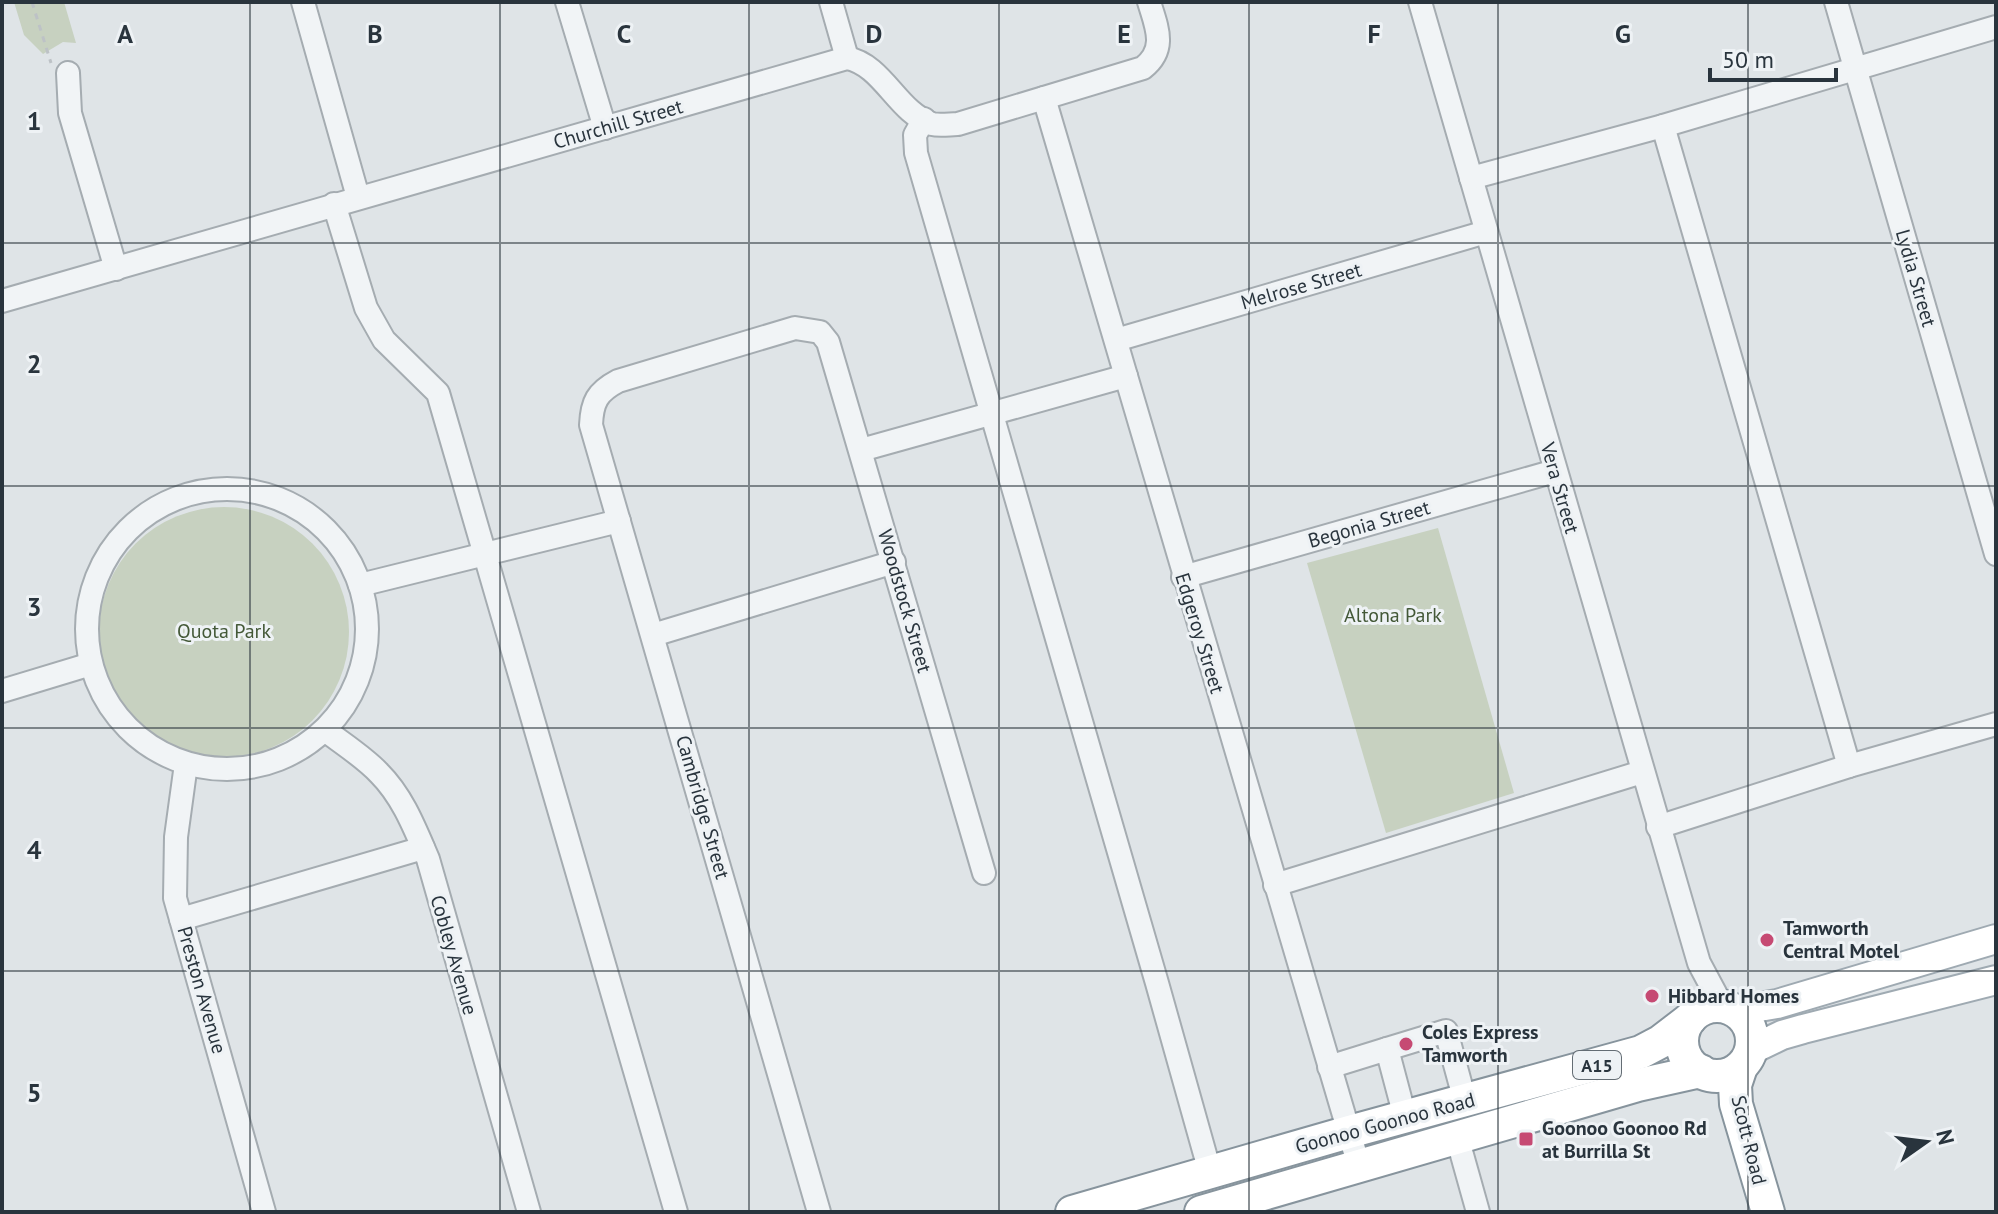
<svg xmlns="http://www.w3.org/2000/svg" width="1998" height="1214" font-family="'PT Sans',sans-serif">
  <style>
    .green { fill: #c7d1c0 }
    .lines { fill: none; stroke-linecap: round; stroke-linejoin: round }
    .minor-casing { stroke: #a5acb1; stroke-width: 26 }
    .major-casing { stroke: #9faab2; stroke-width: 32 }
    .highway-casing { stroke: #87949d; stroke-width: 36 }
    .path { stroke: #bdc2c6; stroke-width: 3; stroke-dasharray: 6 6; stroke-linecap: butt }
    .minor { stroke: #f1f4f6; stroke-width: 22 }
    .major { stroke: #fff; stroke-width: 28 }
    .highway { stroke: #fff; stroke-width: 32 }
    .grid { fill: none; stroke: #29343d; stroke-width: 2; stroke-opacity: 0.55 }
    .poi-dot { fill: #c64a73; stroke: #eef2f5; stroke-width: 3 }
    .labels { text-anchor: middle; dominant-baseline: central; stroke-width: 6; stroke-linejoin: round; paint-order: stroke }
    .shield { fill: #eef2f5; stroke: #646d74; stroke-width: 2 }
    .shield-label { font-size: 18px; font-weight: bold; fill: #29343d }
    .street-label { font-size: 20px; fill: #29343d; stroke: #eef2f5 }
    .park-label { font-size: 20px; fill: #435837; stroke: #eef2f5 }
    .poi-label { font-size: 20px; font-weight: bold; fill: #29343d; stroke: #eef2f5; text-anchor: start }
    .grid-label { font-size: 26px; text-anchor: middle; font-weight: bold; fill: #29343d; stroke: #eef2f5; stroke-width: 6; stroke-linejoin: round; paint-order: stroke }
  </style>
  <rect width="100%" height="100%" fill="#dfe4e7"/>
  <g class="green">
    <path d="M14,2h50l12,41 -13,-1 -20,12 -19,-19z"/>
    <circle cx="224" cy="632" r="125"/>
    <path d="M1438,528l76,265 -128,40 -79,-270z"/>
  </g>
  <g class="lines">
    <defs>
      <g id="minor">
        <path d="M303,2l55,195"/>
        <path d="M567,2l38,126"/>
        <path d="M831,2l16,56"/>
        <path d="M1420,2l279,961 23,43"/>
        <path d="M1836,2l160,552"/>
        <path d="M68,73l2,40 46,156"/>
        <path d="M1044,98l315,1068"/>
        <path d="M924,119l-9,16 1,18 241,830 53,189"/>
        <path d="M1663,126l186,640"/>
        <path d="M1471,178l192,-52 333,-99"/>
        <path d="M334,204l32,104 18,32 54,53 238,819"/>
        <path d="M2,301l845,-243c36,7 50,54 85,66 8,2 18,0 26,0l185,-56c24,-19 14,-40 6,-66"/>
        <path d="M1116,340l370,-108"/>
        <path d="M861,450l265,-74"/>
        <circle cx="227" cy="629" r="140"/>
        <path d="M1183,577l372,-106"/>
        <path d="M360,585l259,-64"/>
        <path d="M653,635l241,-73"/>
        <path d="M2,691l89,-27"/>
        <path d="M325,730c18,14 39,27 54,43 24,24 36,56 49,86l101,353"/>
        <path d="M186,764l-10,73 -1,61 89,314"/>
        <path d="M1658,827l191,-61 147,-42"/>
        <path d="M1275,885l367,-113"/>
        <path d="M181,919l242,-71"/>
        <path d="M1387,1049l59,-18 19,70"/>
        <path d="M1329,1067l58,-18 18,68"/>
        <path d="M1457,1137l21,75"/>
        <path d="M819,1212l-228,-787c1,-23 6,-33 27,-44l177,-53 25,4 8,10 156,531"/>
      </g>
      <g id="major">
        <path d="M1736,1011l41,-7 219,-65"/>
        <path d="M1751,1050l31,-15 21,-6 193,-49"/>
      </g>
      <g id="highway">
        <circle cx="1717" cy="1041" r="35"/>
        <path d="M1741,1067l-6,18 1,19 32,108"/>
        <path d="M1072,1212l277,-80 292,-80 19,-10 30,-23"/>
        <path d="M1201,1212l437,-127 63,-14"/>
      </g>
    </defs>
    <use href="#minor" class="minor-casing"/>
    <use href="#major" class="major-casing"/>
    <use href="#highway" class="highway-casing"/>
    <path class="path" d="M32,2l19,61"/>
    <use href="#minor" class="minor"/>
    <use href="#major" class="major"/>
    <use href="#highway" class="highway"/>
  </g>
  <path class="grid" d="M250,2v1210M500,2v1210M749,2v1210M999,2v1210M1249,2v1210M1498,2v1210M1748,2v1210M2,243h1994M2,486h1994M2,728h1994M2,971h1994"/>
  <g class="poi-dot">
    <circle cx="1767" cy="940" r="8"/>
    <circle cx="1652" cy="996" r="8"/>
    <circle cx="1406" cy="1044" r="8"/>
    <rect x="1518" y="1131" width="16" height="16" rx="4"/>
  </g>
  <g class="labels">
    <rect class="shield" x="1573" y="1051" width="48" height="28" rx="6"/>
    <g class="shield-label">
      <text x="1597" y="1065">A15</text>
    </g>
    <g class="street-label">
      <text transform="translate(618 124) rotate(-16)">Churchill Street</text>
      <text transform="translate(1916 278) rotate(74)">Lydia Street</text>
      <text transform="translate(1301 286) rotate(-16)">Melrose Street</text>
      <text transform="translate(1560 488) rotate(74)">Vera Street</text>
      <text transform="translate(1369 524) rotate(-16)">Begonia Street</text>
      <text transform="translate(905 601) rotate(74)">Woodstock Street</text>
      <text transform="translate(1200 633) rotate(73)">Edgeroy Street</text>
      <text transform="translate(703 807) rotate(74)">Cambridge Street</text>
      <text transform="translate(454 955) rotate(74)">Cobley Avenue</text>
      <text transform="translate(202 990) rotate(74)">Preston Avenue</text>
      <text transform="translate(1385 1123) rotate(-15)">Goonoo Goonoo Road</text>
      <text transform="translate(1749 1140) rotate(76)">Scott Road</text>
    </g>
    <g class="park-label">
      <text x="1393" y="615">Altona Park</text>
      <text x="224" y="631">Quota Park</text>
    </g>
    <g class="poi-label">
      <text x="1783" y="928">Tamworth<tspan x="1783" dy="23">Central Motel</tspan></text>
      <text x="1668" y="996">Hibbard Homes</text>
      <text x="1422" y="1032">Coles Express<tspan x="1422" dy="23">Tamworth</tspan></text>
      <text x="1542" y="1128">Goonoo Goonoo Rd<tspan x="1542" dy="23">at Burrilla St</tspan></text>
    </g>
  </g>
  <g class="grid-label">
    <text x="125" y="43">A</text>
    <text x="375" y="43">B</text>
    <text x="624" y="43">C</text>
    <text x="874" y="43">D</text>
    <text x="1124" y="43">E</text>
    <text x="1374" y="43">F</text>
    <text x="1623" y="43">G</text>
    <text x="34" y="130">1</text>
    <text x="34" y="373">2</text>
    <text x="34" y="616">3</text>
    <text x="34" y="859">4</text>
    <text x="34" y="1102">5</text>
  </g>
  <rect width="1998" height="1214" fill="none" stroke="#29343d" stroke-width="8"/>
  <g transform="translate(1926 1142) rotate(76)" stroke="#eef2f5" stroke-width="6" paint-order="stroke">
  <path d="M0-6L14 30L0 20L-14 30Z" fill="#29343d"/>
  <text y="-12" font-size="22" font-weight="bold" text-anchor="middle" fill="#29343d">N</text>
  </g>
  <path d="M1710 68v12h126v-12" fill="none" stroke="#29343d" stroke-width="4"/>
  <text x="1722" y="68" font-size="24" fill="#29343d" stroke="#eef2f5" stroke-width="6" paint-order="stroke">50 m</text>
</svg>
